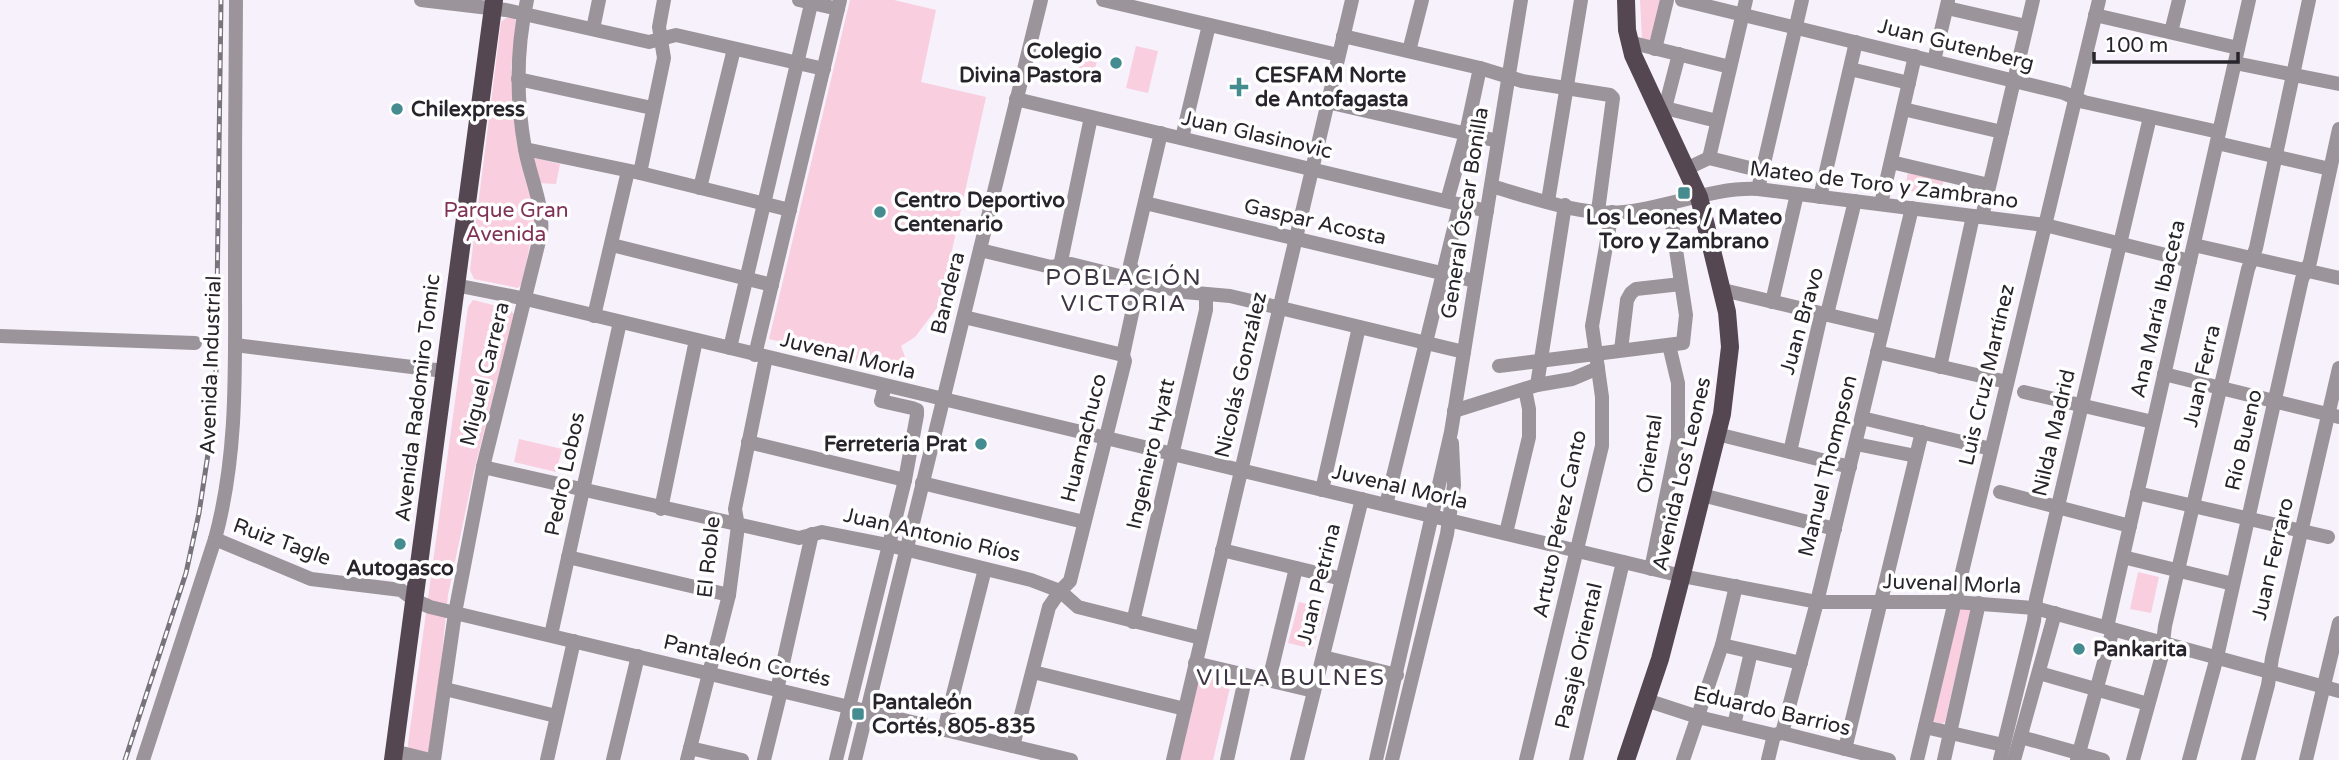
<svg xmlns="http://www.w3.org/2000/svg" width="2339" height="760" font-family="'Varela Round',sans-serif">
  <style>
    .green { fill: #f9cede }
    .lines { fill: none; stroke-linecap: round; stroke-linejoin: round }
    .minor { stroke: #9b949a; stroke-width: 14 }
    .major { stroke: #544752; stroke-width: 18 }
    .rail-casing { stroke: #78747c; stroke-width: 5 }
    .rail { stroke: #fff; stroke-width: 2.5; stroke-dasharray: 8; stroke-linecap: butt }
    .poi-dot { fill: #448c8f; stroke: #fff; stroke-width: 2.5 }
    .labels { text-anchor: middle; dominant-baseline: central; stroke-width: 7; stroke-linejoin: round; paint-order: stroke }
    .street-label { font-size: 21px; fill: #28242b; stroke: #fff }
    .poi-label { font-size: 21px; font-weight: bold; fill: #28242b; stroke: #fff; text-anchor: start }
    .park-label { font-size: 21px; fill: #803256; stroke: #fff }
    .neighbourhood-label { font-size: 23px; letter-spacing: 2px; fill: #3e3544; stroke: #fff }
  </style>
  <rect width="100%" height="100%" fill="#f7f1fc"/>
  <g class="green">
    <path d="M850,0h44l42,10 -15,72 65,15 -46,207 -25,33 -14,9 4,11 -4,14 -132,-32z"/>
    <path d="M1640,0h24l-13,40h-9z"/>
    <path d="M506,18h8l3,4 -6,46 3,37 21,114 -13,65 -4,4 -44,-9 -4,-9 31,-248z"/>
    <path d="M1082,42l18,4 -7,32 -18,-4z"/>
    <path d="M1136,46l22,5 -10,42 -22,-5z"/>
    <path d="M535,158l25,6 -4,20 -18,-1 -5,-22z"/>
    <path d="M1908,171l36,8 -4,18 -35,-7z"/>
    <path d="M473,300l36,9 5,5 -40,157 -26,124 -17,165 -22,-7 -1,-9 60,-437z"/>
    <path d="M519,439l43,10 -6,23 -42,-10z"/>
    <path d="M2138,572l21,5 -8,36 -21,-4z"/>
    <path d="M1299,602l25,6 -11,41 -25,-6z"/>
    <path d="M1972,606l-27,116 -3,2 -11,-4 28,-109 2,-3z"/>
    <path d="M1205,673l27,6 -19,81h-36l20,-82z"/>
  </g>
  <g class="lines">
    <g class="minor">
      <path d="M421,0l85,10 143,32 27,-7 148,34"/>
      <path d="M799,0l39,9"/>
      <path d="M1103,0l235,55"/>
      <path d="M1682,0l382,93 20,9 135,30"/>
      <path d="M1947,8l79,18"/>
      <path d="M2095,15l143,33"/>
      <path d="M593,29l6,-29"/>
      <path d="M2171,32l8,-32"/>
      <path d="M1343,36l137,32 42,13 88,14 3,3 -15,113"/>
      <path d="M1629,42l101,25"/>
      <path d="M1655,49l12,-49"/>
      <path d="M1409,51l13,-51"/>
      <path d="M1934,61l14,-60"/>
      <path d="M2235,63l104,21"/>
      <path d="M1850,69l59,14"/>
      <path d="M518,79l134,29"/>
      <path d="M1016,99l471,112"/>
      <path d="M1327,102l171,39"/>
      <path d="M1665,108l14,-54"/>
      <path d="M1903,109l99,23"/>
      <path d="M1658,112l7,-4 52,13"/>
      <path d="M1182,138l27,-113"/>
      <path d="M2217,143l113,26"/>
      <path d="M525,149l115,24 150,37"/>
      <path d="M1709,158l37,-158"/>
      <path d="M1891,162l98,23"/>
      <path d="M1686,169l23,-11 53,13"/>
      <path d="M640,173l24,-115 -5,-31 5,-27"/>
      <path d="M1491,186c39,11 93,31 133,26 45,-5 89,-25 134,-23l287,36 145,36"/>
      <path d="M700,188l34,-139"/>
      <path d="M1758,189l44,-189"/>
      <path d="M1820,197l36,-155"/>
      <path d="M1447,201l19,-68 14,-65"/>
      <path d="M1548,201l33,-201"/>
      <path d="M1145,203l330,78"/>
      <path d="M1881,204l34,-148"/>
      <path d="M1982,217l51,-217"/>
      <path d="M612,245l160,40"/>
      <path d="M2194,245l145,33"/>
      <path d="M980,250l71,17 20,-3 113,28 46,4 234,56"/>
      <path d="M1060,266l31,-149"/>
      <path d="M455,285l71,14 1156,277 135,26h138l80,6 304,83"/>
      <path d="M1723,290l160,38"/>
      <path d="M1772,302l25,-108"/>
      <path d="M594,316l34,-145"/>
      <path d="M964,317l159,38"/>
      <path d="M0,336l195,7"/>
      <path d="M235,345l209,26"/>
      <path d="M730,348l82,-348"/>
      <path d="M1621,350l6,-50 4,-7 5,-4 45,-5"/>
      <path d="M1877,352l130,30"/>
      <path d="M755,355l85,-355"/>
      <path d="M1499,366l184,-23 3,-28 -17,-111"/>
      <path d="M1940,367l33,-151"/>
      <path d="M2164,374l175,43"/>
      <path d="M1537,385l28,-180"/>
      <path d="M2024,392l129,30"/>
      <path d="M1454,411l83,-26 35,-6 26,-11"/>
      <path d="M1862,418l129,31"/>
      <path d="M1717,434l133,33"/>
      <path d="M748,442l157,38"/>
      <path d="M1856,444l60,12"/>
      <path d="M1790,452l30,-133 8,-9 27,-109"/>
      <path d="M483,467l316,71 23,-6 66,13 143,35 29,11 18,16 123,31"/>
      <path d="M922,483l162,39"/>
      <path d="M1322,490l37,-163"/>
      <path d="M2000,492l130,34"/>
      <path d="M2137,493l191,44"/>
      <path d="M1702,495l133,34"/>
      <path d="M1386,505l74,-301"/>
      <path d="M661,509l35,-169"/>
      <path d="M1506,533l23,-96v-28l-4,-20"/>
      <path d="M215,539l96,40 90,11 13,10 16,7 641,153"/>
      <path d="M1222,550l120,29"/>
      <path d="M568,557l161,38"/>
      <path d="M2123,557l110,27"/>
      <path d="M1651,569l27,-130v-56l-9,-38"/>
      <path d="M1133,622l73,-312v-16"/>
      <path d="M2107,627l142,-627"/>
      <path d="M551,635l69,-313"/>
      <path d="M1722,645l79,18"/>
      <path d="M1323,657l74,18"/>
      <path d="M1195,663l119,28"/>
      <path d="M1033,672l152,37"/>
      <path d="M2039,673l109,31"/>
      <path d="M1269,680l27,-112"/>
      <path d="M445,689l111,27"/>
      <path d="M777,690l35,-156"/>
      <path d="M1646,700l52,17 76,18 8,-2 107,27"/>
      <path d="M1734,725l17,-73"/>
      <path d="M1925,727l78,18"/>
      <path d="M944,730l41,-161"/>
      <path d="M1782,733l35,-131 95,-394"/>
      <path d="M2021,737l82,23"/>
      <path d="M1013,746l36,-139 11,-16 10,-10 55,-220 -2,-6 16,-74 -9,-16 31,-132"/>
      <path d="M690,748l52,12"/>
      <path d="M1845,749l77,-317"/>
      <path d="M394,751l36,9"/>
      <path d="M143,760l72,-221c23,-84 20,-171 20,-258 0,-94 0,-187 1,-281"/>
      <path d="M434,760l21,-147 28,-146 58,-234c3,-28 -11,-56 -16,-84 -9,-50 -9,-99 2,-149"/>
      <path d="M547,760l27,-119"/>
      <path d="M613,760l25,-104"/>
      <path d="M687,760l42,-165 9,-69 -3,-17 31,-152"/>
      <path d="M764,760l17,-69"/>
      <path d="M836,760l69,-280 12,-65v-5l-5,-2 -31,-7 4,-15"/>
      <path d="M855,760l186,-760"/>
      <path d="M1173,760l179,-760"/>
      <path d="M1227,760l19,-85"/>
      <path d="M1297,760l65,-261"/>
      <path d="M1376,760l75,-328 70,-432"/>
      <path d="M1392,760l55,-226 7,-49 -2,-42"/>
      <path d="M1526,760l76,-314v-49l-10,-71 20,-114"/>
      <path d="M1576,760l47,-198"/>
      <path d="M1683,760l39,-115 14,-59"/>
      <path d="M1768,760l6,-25"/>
      <path d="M1917,760l182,-760"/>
      <path d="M1944,760l35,-157"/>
      <path d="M2000,760l34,-139 2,-22 114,-482"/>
      <path d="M2014,760l41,-147"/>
      <path d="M2077,760l36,-131"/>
      <path d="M2133,760l28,-101 4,-33 83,-357 8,-21 53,-248"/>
      <path d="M2189,760l28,-103 85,-378 8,-17 29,-133"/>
      <path d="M2248,760l20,-75 4,-27 67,-290"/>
      <path d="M2306,760l33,-137"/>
    </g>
    <g class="major">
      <path d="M393,760l101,-760"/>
      <path d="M1626,760l34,-101 19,-73 43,-172 8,-67 -3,-35 -28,-115 -66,-142 -6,-25 -1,-30"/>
    </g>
    <defs>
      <path id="rail" d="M125,760l61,-187 13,-60 9,-59 8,-83 5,-371"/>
    </defs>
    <use href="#rail" class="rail-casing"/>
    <use href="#rail" class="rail"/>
  </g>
  <g class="poi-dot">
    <circle cx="1116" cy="63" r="7"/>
    <path d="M1235.5 76.5h7v7h7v7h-7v7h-7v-7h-7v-7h7z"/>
    <circle cx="397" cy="109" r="7"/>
    <rect x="1677" y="186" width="14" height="14" rx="3.5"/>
    <circle cx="880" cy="212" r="7"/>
    <circle cx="981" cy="444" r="7"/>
    <circle cx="400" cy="544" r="7"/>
    <circle cx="2079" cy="649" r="7"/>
    <rect x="851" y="707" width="14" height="14" rx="3.5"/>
  </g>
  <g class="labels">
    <g class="street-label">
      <text transform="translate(1956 45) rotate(14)">Juan Gutenberg</text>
      <text transform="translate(1257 135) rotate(13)">Juan Glasinovic</text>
      <text transform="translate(1884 185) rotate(7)">Mateo de Toro y Zambrano</text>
      <text transform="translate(1465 213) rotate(-81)">General Óscar Bonilla</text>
      <text transform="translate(1315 222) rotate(13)">Gaspar Acosta</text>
      <text transform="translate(948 293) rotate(-76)">Bandera</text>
      <text transform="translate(2158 309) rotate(-77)">Ana María Ibaceta</text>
      <text transform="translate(1802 321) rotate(-74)">Juan Bravo</text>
      <text transform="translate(848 356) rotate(14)">Juvenal Morla</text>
      <text transform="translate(211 365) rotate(-88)">Avenida Industrial</text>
      <text transform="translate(485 374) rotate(-76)">Miguel Carrera</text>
      <text transform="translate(1241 375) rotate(-77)">Nicolás González</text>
      <text transform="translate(1987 375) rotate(-77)">Luis Cruz Martínez</text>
      <text transform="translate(2202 376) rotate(-77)">Juan Ferra</text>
      <text transform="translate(418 398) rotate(-83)">Avenida Radomiro Tomic</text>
      <text transform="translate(2054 433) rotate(-77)">Nilda Madrid</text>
      <text transform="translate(1084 438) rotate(-76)">Huamachuco</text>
      <text transform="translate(2244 440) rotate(-77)">Río Bueno</text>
      <text transform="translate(1151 454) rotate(-77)">Ingeniero Hyatt</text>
      <text transform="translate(1650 454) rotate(-82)">Oriental</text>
      <text transform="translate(1828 466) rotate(-76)">Manuel Thompson</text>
      <text transform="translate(565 474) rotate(-78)">Pedro Lobos</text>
      <text transform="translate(1682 474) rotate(-77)">Avenida Los Leones</text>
      <text transform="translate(1400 487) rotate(13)">Juvenal Morla</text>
      <text transform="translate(1560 524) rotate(-78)">Artuto Pérez Canto</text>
      <text transform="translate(932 535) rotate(13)">Juan Antonio Ríos</text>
      <text transform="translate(282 542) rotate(20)">Ruiz Tagle</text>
      <text transform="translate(709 557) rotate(-84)">El Roble</text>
      <text transform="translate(2273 559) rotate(-77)">Juan Ferraro</text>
      <text transform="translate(1319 584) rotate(-76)">Juan Petrina</text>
      <text transform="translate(1952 584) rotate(2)">Juvenal Morla</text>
      <text transform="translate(1579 656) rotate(-77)">Pasaje Oriental</text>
      <text transform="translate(747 661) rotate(13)">Pantaleón Cortés</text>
      <text transform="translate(1772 711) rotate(13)">Eduardo Barrios</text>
    </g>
    <g class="poi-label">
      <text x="1102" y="51" text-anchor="end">Colegio<tspan x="1102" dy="24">Divina Pastora</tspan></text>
      <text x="1255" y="75">CESFAM Norte<tspan x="1255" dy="24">de Antofagasta</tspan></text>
      <text x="411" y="109">Chilexpress</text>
      <text x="894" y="200">Centro Deportivo<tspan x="894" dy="24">Centenario</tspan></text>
      <text x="1684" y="217" text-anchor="middle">Los Leones / Mateo<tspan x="1684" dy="24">Toro y Zambrano</tspan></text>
      <text x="967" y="444" text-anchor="end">Ferreteria Prat</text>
      <text x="400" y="568" text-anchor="middle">Autogasco</text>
      <text x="2093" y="649">Pankarita</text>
      <text x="872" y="702">Pantaleón<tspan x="872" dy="24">Cortés, 805-835</tspan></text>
    </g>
    <g class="park-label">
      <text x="506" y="210">Parque Gran<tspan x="506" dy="24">Avenida</tspan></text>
    </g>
    <g class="neighbourhood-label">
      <text x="1124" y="278">POBLACIÓN<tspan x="1124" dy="26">VICTORIA</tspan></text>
      <text x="1291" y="678">VILLA BULNES</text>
    </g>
  </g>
  <path d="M2094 52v10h144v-10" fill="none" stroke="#28242b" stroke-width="3.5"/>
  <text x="2104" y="52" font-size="21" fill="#28242b" stroke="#ffffff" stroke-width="5" paint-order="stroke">100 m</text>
</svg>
